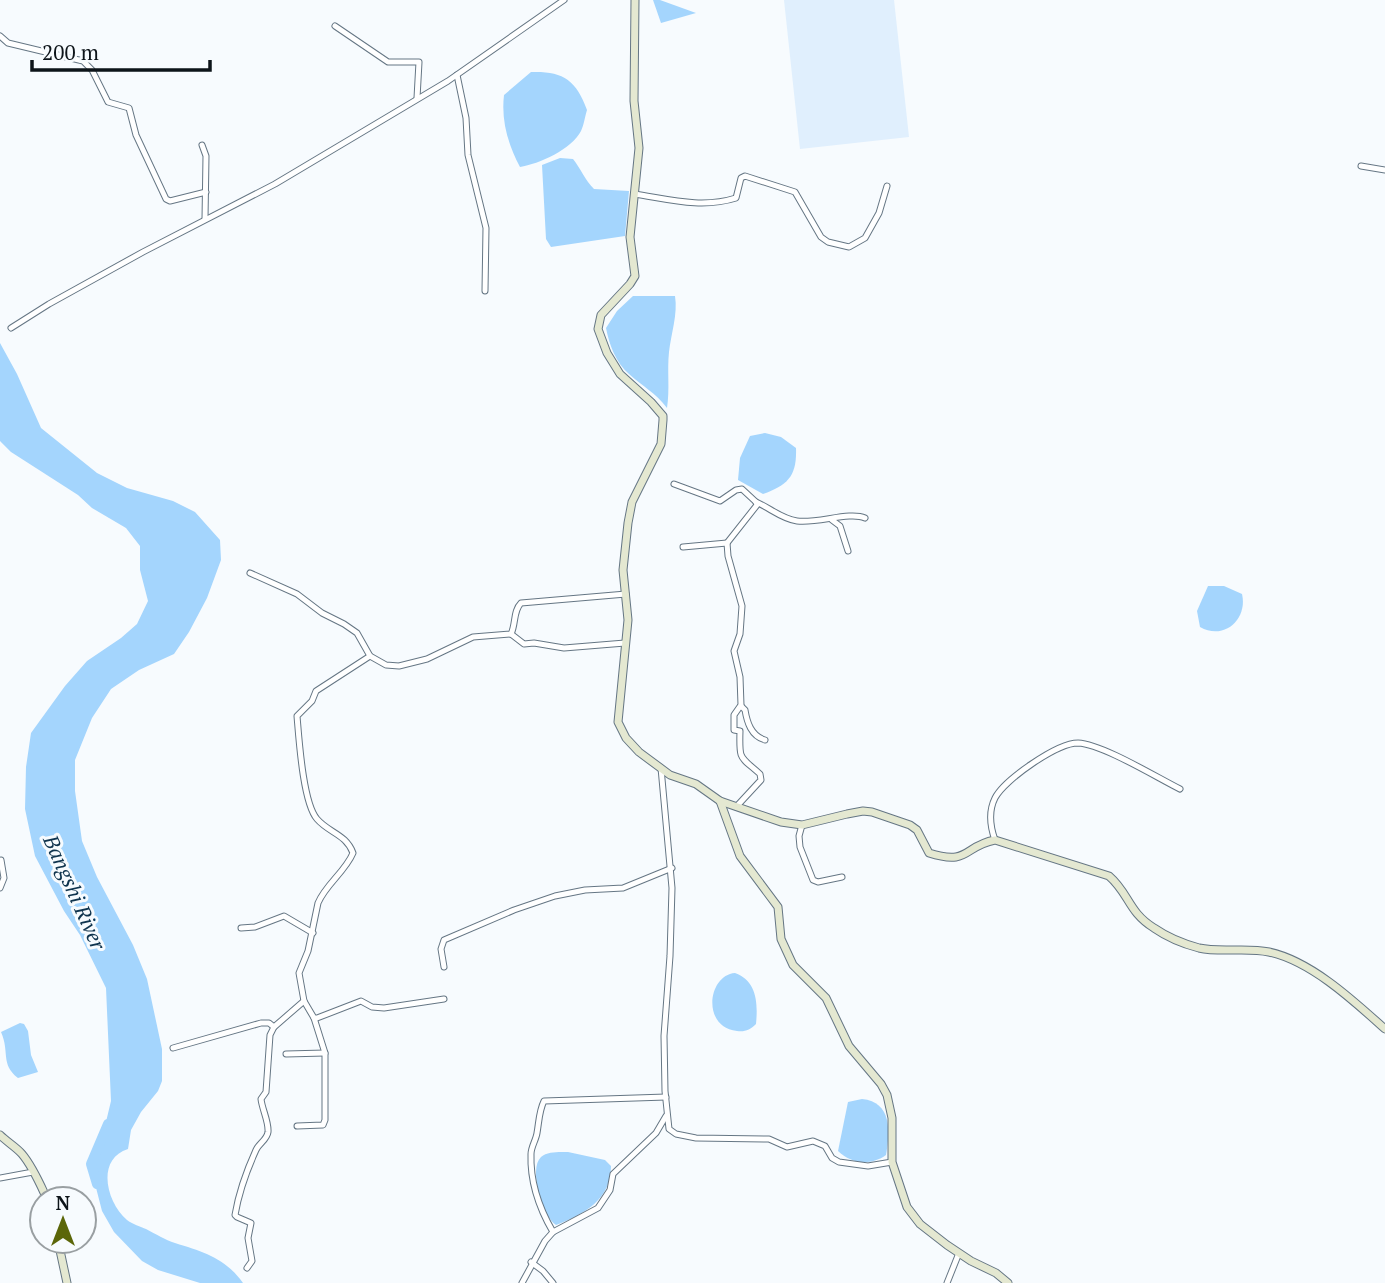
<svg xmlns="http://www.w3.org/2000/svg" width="1385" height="1283" font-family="'PT Serif',serif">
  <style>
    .built { fill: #e0effd }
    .water { fill: #a4d5fd }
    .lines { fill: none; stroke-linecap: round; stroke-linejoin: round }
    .river { stroke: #a4d5fd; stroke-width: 10 }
    .street-casing { stroke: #657684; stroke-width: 7 }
    .secondary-casing { stroke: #657684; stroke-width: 9 }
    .street { stroke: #fff; stroke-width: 5 }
    .secondary { stroke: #e4e8d1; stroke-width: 7 }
    .labels { text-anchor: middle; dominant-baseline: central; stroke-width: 6; stroke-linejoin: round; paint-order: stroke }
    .water-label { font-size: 21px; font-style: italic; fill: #0f344e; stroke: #f7fbfe }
  </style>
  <rect width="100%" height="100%" fill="#f7fbfe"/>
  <path class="built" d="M784,0h110l15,137 -109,12z"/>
  <g class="water">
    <path d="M653,0h7l36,13 -35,10z"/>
    <path d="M531,72c31,-1 45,7 56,38 -2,6 -3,15 -6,21 -9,18 -42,33 -61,36 -12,-23 -19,-46 -16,-72z"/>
    <path d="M560,158l13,1c8,10 12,21 21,30l35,2 -4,45 -74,11 -5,-8 -4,-74z"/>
    <path d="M633,296h42c3,18 -4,38 -6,56 -2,19 1,37 -2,56 -11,-15 -25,-22 -38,-34 -13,-11 -20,-30 -23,-46l11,-17z"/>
    <path d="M0,343l17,31 24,54 56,45 30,15 46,13 22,11 25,28 1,20 -14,38 -18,34 -15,22 -35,16 -28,19 -19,29 -17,42v31l7,50 15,36 36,68 14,34 15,70v32l-4,10 -17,21 -10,18 -3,19c-32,10 -22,53 -1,71 5,4 14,7 19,9 10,5 19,11 29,14 29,9 50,15 68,40h-43l-42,-13 -16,-9 -28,-29 -12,-21 -9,-35 18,-75 -5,-113 -26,-53 -16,-24 -29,-55 -10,-47 1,-42 5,-34 34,-47 22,-25 34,-23 16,-14 11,-23 -8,-31v-24l-14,-18 -34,-20 -14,-13 -67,-43 -11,-11z"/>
    <path d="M765,433l16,4 15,11c1,28 -8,37 -33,46l-25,-14 2,-22 10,-22z"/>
    <path d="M1208,586h16l18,8c6,25 -18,47 -42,33l-3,-16z"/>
    <path d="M735,973c22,8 23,30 21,51 -6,6 -11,8 -19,7 -36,-4 -29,-56 -2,-58z"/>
    <path d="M20,1023l4,1 4,7 3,24 7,17 -20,6c-18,-14 -8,-26 -17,-46z"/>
    <path d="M862,1099c30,3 28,32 24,56 -15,11 -35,9 -48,-4l10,-49z"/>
    <path d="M568,1152l37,8 6,6c0,34 -27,48 -55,59 -13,-8 -28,-56 -15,-68 7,-6 19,-5 27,-5z"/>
  </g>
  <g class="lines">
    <path class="river" d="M97,1184l-6,-20 17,-40"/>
    <defs>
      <g id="street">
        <path d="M335,26l53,36h31l-2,36"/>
        <path d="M0,36l8,7 75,18 9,9 16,32 21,6 7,27 30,64 4,2 36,-9"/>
        <path d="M457,75l9,43 2,37 18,73 -1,63"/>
        <path d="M202,145l4,11 -1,63"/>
        <path d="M1361,166l24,4"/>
        <path d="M634,194c34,5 67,15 102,4l5,-20 4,-2 50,16 26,45 7,5 21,5 16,-9 14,-25 8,-27"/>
        <path d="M11,328l38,-24 94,-52 132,-68 173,-103 116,-81"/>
        <path d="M674,484l46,17 16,-11 6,-1 14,13 1,3 -30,38 1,13 14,50 -2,28 -6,17 6,26 1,28 -7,10v15l6,1c-1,30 0,25 20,43l1,6 -25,27"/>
        <path d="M756,502c14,6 26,17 41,19 20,3 53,-10 68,-3"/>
        <path d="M832,520l8,6 8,25"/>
        <path d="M683,547l44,-4"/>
        <path d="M250,573l47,21 25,19 22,11 13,9 13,23 16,9 13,1 28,-7 46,-22 38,-3c5,-10 2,-23 10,-31l105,-9"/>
        <path d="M511,634l13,10 10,-1 30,5 61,-5"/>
        <path d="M370,656l-54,35 -4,10 -15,15c2,23 6,87 20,103 12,14 29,15 36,34 -8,19 -27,31 -35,50l-10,48 -9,22 5,28 10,17h3l44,-17 11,6 12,1 60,-9"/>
        <path d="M741,706l4,4c2,12 6,26 20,30"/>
        <path d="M661,768l11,120 -2,68 -6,80 1,55 4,38 7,5 20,4 73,1 18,8 26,-6 12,5 7,12 7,4 29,4 24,-4"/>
        <path d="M802,825l-3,11 1,11 13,33 5,2 24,-5"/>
        <path d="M995,840c-5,-14 -7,-28 0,-42 9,-18 62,-55 83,-55 24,1 78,34 102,46"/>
        <path d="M0,888l4,-10 -3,-18"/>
        <path d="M241,928l14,-1 29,-11 29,17"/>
        <path d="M444,967l-3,-18 3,-9 70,-30 41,-14 30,-6 38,-2 49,-20"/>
        <path d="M173,1048l88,-25h8l5,4"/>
        <path d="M286,1054l39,-1"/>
        <path d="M297,1126l26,-1 2,-5v-67l-11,-35"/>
        <path d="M0,1178l33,-6"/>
        <path d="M553,1232c-14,-24 -23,-50 -22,-78 0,-7 5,-14 6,-21 2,-11 2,-22 7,-32l122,-4"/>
        <path d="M531,1262l12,9 10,12"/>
        <path d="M247,1268l5,-7 -4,-23 3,-15 -14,-6 -2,-2c4,-24 11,-43 21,-65 3,-7 11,-10 12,-18 1,-10 -6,-23 -7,-33l5,-7 4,-57 4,-8 30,-26"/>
        <path d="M522,1283l23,-42 8,-9 45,-24 12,-18 3,-16 43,-41 10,-17"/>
        <path d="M947,1283l12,-30"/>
      </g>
      <g id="secondary">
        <path d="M635,0l-1,101 5,47 -9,89 5,39 -5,8 -29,31 -3,14 9,24 13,21 31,28 12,14v4l-2,24 -29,58 -4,21 -5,47 5,50 -10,102 8,16 13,14 31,23 26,9 24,17 61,21 21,3 45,-11 16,-3 9,1 38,13 7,5 12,23c41,13 34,-7 66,-13l114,36c20,17 19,36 45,52 13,9 30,16 45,20 22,5 47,-1 70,4 42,9 85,49 116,77"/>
        <path d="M720,801l20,55 38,51 3,32 12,26 33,33 23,48 32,38 6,11 5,23v44l15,45 13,17 27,21 24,16 25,12 12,10"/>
        <path d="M0,1135c7,7 16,12 22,19 11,13 18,30 25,45"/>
        <path d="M58,1241l9,42"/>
      </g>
    </defs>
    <use href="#street" class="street-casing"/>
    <use href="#secondary" class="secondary-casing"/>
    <use href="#street" class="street"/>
    <use href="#secondary" class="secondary"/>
  </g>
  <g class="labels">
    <g class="water-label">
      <text transform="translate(75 892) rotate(66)">Bangshi River</text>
    </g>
  </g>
  <g transform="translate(63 1220)"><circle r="33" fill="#f7fbfe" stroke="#999fa2" stroke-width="2"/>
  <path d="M0-5L12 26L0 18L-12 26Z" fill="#5b6609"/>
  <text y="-10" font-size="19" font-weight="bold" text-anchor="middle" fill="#0d1419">N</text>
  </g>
  <path d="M32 60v10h178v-10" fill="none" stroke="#0d1419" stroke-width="3.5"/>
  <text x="42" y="60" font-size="21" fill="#0d1419" stroke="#f7fbfe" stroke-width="5" paint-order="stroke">200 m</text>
</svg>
